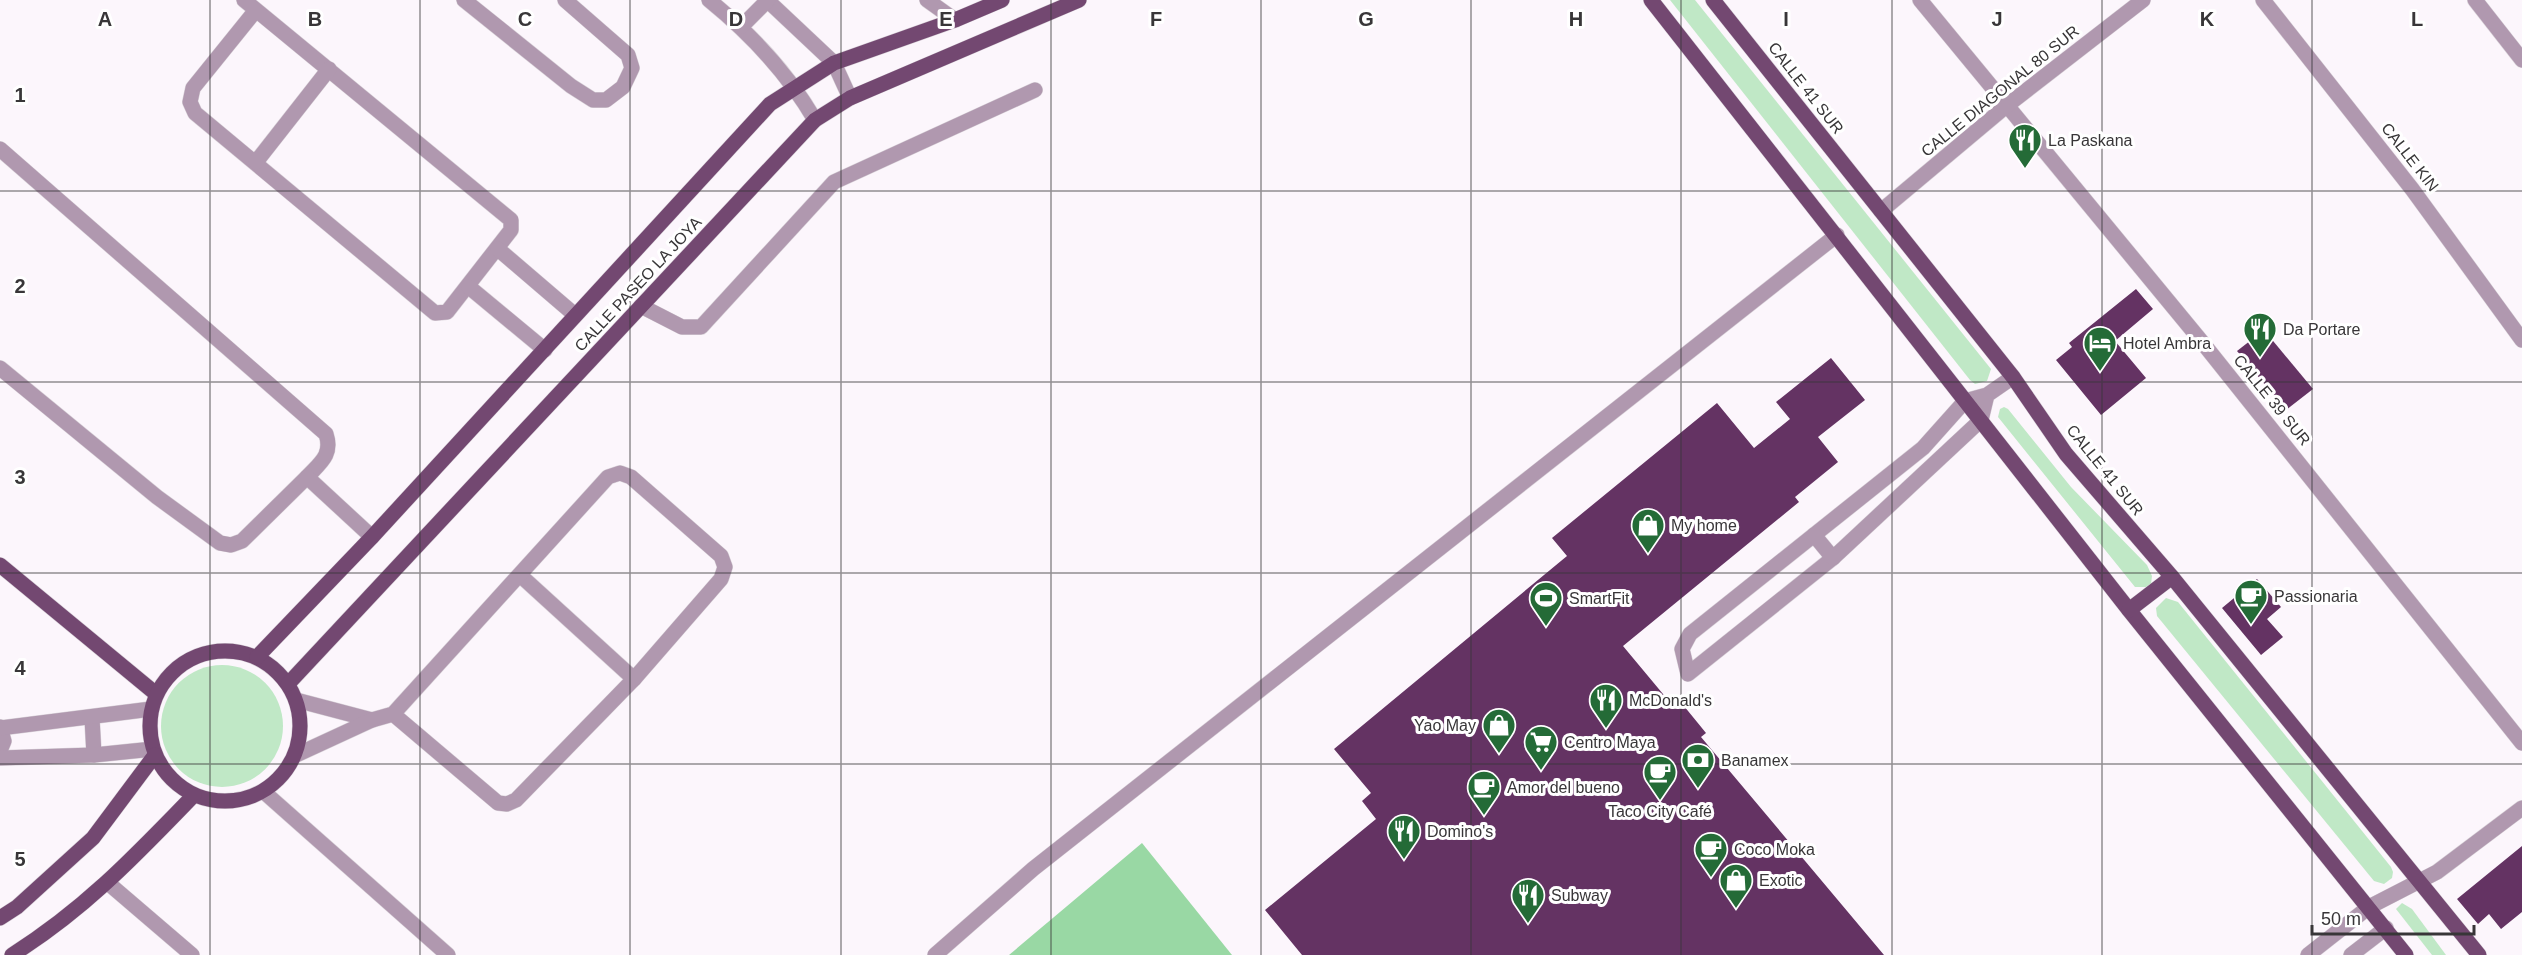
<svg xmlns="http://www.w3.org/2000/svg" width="2522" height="955" font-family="Helvetica,sans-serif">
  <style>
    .green { fill: #c0e8c6 }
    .forest { fill: #99d8a4 }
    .building { fill: #643363 }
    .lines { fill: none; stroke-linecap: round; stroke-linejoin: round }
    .minor-casing { stroke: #d9d3d9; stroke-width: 16 }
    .major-casing { stroke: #d9d3d9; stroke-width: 16 }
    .minor { stroke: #b098af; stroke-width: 15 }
    .major { stroke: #734871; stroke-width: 15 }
    .grid { fill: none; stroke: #383638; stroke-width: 1.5; stroke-opacity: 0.55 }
    .labels { text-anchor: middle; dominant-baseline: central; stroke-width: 6; stroke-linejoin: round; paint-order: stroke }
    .street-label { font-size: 16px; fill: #383638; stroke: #fff }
    .poi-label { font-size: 16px; fill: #383638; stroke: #fff; text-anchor: start }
    .grid-label { font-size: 20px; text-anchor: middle; font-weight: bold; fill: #383638; stroke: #fff; stroke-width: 6; stroke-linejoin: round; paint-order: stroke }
  </style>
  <rect width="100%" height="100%" fill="#fcf6fc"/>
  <g class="green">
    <path d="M1670,0h25l296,369 -4,12 -12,3 -5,-4z"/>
    <path d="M2004,407l4,2 63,78 76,78 5,11 -1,8 -5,3h-11l-137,-170 2,-8z"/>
    <path d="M2166,598l12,4 213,265 2,5 -1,6 -8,6 -10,-3 -217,-265 -1,-8z"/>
    <circle cx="222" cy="726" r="61"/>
    <path d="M2402,903l10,6 34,46h-14l-36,-46z"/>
  </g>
  <path class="forest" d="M1142,843l90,112h-223z"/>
  <g class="building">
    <path d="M2136,289l17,20 -38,32 31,37 -45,37 -45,-55 16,-13 -3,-4z"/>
    <path d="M2264,330l49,59 -27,21 -49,-59z"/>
    <path d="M1831,358l34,42 -47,37 20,25 -43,35 4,5 -176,144 45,54 7,-5 31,38 -5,4 183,218h-582l-37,-45 111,-91 -14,-18 9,-8 -37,-44 233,-193 -15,-18 165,-135 37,45 36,-29 -14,-17z"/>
    <path d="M2257,579l24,28 -14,12 16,18 -22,18 -39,-47z"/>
    <path d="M2522,846v66l-21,17 -12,-15 -11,10 -21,-25z"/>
  </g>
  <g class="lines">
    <defs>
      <g id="minor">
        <path d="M244,0l267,220v10l-64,82 -12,1 -240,-200 -5,-11 3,-14 63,-78"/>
        <path d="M464,0l107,86 22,14h13l17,-13 9,-19 -4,-13 -63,-55"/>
        <path d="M709,0c43,35 78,72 106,120"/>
        <path d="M767,0l67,63 16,35"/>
        <path d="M927,0l28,20"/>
        <path d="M1920,0l282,342 320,401"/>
        <path d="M2263,0l149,189 110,151"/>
        <path d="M2475,0l47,60"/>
        <path d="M742,26l26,-26"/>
        <path d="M0,149l326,285c7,21 -6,29 -19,43"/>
        <path d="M256,162l73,-93"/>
        <path d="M1881,211l124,-104 138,-107"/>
        <path d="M498,249l77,66"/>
        <path d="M469,287l76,63"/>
        <path d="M641,306l41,21h19l133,-145 201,-92"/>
        <path d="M0,368l157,129 63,46 11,2 11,-4 65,-64 65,60"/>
        <path d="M1987,395l-6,25 -148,138 -145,116 -6,-25 8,-15 233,-186 42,-47 22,-6 26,-18"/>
        <path d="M1814,535l19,23"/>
        <path d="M521,576l113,103"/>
        <path d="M296,700l76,20"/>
        <path d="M92,718l2,37"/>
        <path d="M0,727l4,14 -4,10"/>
        <path d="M0,728l151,-19"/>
        <path d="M294,756l78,-36 21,-6 215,-237 12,-4 11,4 90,79 4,11 -4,12 -87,100 -118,121 -9,4 -9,-1 -105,-89"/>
        <path d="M0,758l94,-3 59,-6"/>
        <path d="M264,792l184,163"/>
        <path d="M108,883l84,72"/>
        <path d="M935,955l98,-86 804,-634"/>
        <path d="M2308,955l61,-48 68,-35 85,-64"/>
        <path d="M2351,955l35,-27"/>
      </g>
      <g id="major">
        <path d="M1651,0l478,610 277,345"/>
        <path d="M1713,0l300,377 53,77 106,123 307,378"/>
        <path d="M0,565l155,128"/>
        <path d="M2129,610l43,-33"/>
        <circle cx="225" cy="726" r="75"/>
        <path d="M257,657l115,-120 398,-433 64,-41 121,-43 47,-20"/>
        <path d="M288,684l527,-564 35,-22 229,-98"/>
        <path d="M0,918l17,-11 76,-69 62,-83"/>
        <path d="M12,955c73,-46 123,-99 182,-160"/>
      </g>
    </defs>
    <use href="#minor" class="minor-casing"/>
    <use href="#major" class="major-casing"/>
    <use href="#minor" class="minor"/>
    <use href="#major" class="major"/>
  </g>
  <path class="grid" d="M210,0v955M420,0v955M630,0v955M841,0v955M1051,0v955M1261,0v955M1471,0v955M1681,0v955M1892,0v955M2102,0v955M2312,0v955M0,191h2522M0,382h2522M0,573h2522M0,764h2522"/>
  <defs>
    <symbol id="restaurant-pin" viewBox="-11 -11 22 30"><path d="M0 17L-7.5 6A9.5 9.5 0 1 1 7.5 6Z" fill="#246b37" stroke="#fff"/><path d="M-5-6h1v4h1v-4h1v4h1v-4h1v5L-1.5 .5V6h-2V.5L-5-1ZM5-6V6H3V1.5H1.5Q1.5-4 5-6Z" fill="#fff"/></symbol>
    <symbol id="hotel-pin" viewBox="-11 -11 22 30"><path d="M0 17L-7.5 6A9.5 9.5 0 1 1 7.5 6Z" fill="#246b37" stroke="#fff"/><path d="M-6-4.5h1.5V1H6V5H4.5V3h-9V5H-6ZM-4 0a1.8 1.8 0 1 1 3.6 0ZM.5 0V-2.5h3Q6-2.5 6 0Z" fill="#fff"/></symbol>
    <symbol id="shop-pin" viewBox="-11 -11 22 30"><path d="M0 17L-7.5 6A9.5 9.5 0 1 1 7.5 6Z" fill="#246b37" stroke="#fff"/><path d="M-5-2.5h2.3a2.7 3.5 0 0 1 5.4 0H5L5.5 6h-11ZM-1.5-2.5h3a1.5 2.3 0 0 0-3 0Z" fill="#fff"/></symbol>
    <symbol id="cafe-pin" viewBox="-11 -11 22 30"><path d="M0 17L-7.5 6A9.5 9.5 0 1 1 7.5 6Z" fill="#246b37" stroke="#fff"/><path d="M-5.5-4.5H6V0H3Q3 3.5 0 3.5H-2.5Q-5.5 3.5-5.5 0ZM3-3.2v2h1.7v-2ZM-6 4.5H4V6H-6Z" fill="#fff"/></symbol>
    <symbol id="stadium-pin" viewBox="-11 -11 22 30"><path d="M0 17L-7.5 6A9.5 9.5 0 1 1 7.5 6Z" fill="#246b37" stroke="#fff"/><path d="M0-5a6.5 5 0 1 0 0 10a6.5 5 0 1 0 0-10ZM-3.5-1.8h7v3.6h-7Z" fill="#fff"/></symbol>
    <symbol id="supermarket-pin" viewBox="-11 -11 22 30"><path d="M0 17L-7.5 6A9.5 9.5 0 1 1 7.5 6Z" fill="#246b37" stroke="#fff"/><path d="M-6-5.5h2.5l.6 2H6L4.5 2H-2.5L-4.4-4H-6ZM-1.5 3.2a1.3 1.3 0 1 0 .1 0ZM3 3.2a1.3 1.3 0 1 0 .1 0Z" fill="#fff"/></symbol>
    <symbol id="bank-pin" viewBox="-11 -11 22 30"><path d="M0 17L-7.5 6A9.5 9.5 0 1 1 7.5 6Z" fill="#246b37" stroke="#fff"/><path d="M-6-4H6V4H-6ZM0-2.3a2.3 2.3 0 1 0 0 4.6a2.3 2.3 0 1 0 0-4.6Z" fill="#fff"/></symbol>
  </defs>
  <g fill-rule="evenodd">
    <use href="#restaurant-pin" x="2006" y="121" width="38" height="52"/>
    <use href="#restaurant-pin" x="2241" y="310" width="38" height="52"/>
    <use href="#hotel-pin" x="2081" y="324" width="38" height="52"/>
    <use href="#shop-pin" x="1629" y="506" width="38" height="52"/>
    <use href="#cafe-pin" x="2232" y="577" width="38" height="52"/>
    <use href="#stadium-pin" x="1527" y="579" width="38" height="52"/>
    <use href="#restaurant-pin" x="1587" y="681" width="38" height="52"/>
    <use href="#shop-pin" x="1480" y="706" width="38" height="52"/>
    <use href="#supermarket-pin" x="1522" y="723" width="38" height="52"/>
    <use href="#bank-pin" x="1679" y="741" width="38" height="52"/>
    <use href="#cafe-pin" x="1641" y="753" width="38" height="52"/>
    <use href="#cafe-pin" x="1465" y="768" width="38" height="52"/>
    <use href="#restaurant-pin" x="1385" y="812" width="38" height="52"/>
    <use href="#cafe-pin" x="1692" y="830" width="38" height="52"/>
    <use href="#shop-pin" x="1717" y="861" width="38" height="52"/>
    <use href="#restaurant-pin" x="1509" y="876" width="38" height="52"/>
  </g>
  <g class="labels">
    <g class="street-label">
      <text transform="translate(1806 88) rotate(52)">CALLE 41 SUR</text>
      <text transform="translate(2000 91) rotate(-39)">CALLE DIAGONAL 80 SUR</text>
      <text transform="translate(2410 157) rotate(52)">CALLE KIN</text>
      <text transform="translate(638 284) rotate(-47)">CALLE PASEO LA JOYA</text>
      <text transform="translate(2272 400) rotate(51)">CALLE 39 SUR</text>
      <text transform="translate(2105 470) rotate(51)">CALLE 41 SUR</text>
    </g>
    <g class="poi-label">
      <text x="2048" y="140">La Paskana</text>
      <text x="2283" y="329">Da Portare</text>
      <text x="2123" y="343">Hotel Ambra</text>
      <text x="1671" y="525">My home</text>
      <text x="2274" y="596">Passionaria</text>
      <text x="1569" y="598">SmartFit</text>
      <text x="1629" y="700">McDonald's</text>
      <text x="1476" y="725" text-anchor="end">Yao May</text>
      <text x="1564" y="742">Centro Maya</text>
      <text x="1721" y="760">Banamex</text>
      <text x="1507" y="787">Amor del bueno</text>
      <text x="1660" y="811" text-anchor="middle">Taco City Café</text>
      <text x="1427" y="831">Domino's</text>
      <text x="1734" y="849">Coco Moka</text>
      <text x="1759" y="880">Exotic</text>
      <text x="1551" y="895">Subway</text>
    </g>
  </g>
  <g class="grid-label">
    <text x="105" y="26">A</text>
    <text x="315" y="26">B</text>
    <text x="525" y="26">C</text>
    <text x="736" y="26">D</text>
    <text x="946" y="26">E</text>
    <text x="1156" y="26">F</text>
    <text x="1366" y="26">G</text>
    <text x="1576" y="26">H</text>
    <text x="1786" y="26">I</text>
    <text x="1997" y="26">J</text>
    <text x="2207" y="26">K</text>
    <text x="2417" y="26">L</text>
    <text x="20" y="102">1</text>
    <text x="20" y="293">2</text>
    <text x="20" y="484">3</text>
    <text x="20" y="675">4</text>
    <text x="20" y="866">5</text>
  </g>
  <path d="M2312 925v9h162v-9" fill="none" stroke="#383638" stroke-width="3"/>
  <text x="2321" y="925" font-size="18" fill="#383638" stroke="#ffffff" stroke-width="4.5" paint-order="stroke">50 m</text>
</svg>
